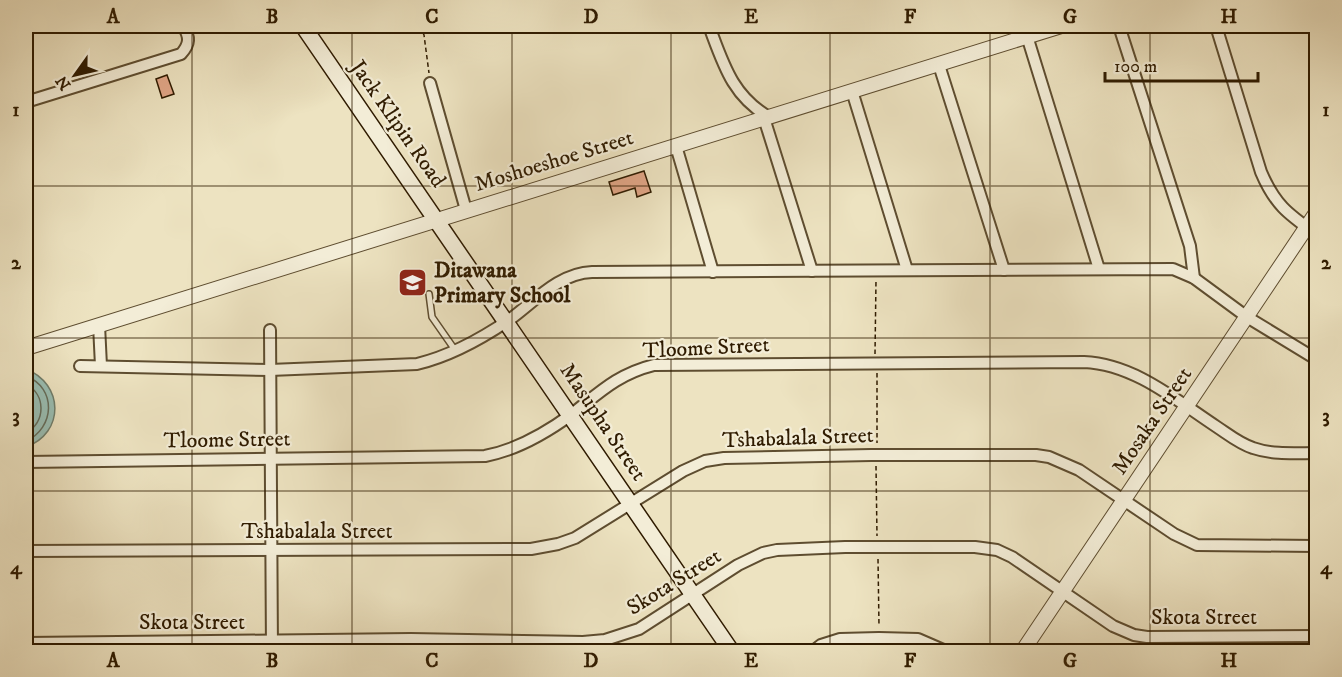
<svg xmlns="http://www.w3.org/2000/svg" width="1342" height="677" font-family="'IM FELL DW Pica',serif">
  <style>
    .water { fill: #99beb3; stroke: #6f7d6b; stroke-width: 1.5 }
    .lines { fill: none; stroke-linecap: round; stroke-linejoin: round }
    .shore { stroke: #646c5a; stroke-width: 1.5 }
    .building { fill: #e1a687; stroke: #2f1b00; stroke-width: 1.5 }
    .service-casing { stroke: #5e4d30; stroke-width: 8 }
    .minor-casing { stroke: #5e4d30; stroke-width: 14 }
    .tertiary-casing { stroke: #5e4d30; stroke-width: 16 }
    .secondary-casing { stroke: #2f1b00; stroke-width: 18 }
    .path { stroke: #2f1b00; stroke-width: 1.5; stroke-dasharray: 4.5 3; stroke-linecap: butt }
    .service { stroke: #f3edd7; stroke-width: 5 }
    .minor { stroke: #f3edd7; stroke-width: 10 }
    .tertiary { stroke: #f3edd7; stroke-width: 14 }
    .secondary { stroke: #f3edd7; stroke-width: 15 }
    .grid { fill: none; stroke: #2f1b00; stroke-width: 1.5; stroke-opacity: 0.55 }
    .labels { text-anchor: middle; dominant-baseline: central; stroke-width: 4.5; stroke-linejoin: round; paint-order: stroke }
    .street-label { font-size: 22px; fill: #2f1b00; stroke: #f3edd7 }
    .poi-label { font-size: 22px; font-weight: bold; fill: #2f1b00; stroke: #f3edd7; text-anchor: start }
    .neatline { fill: none; stroke: #2f1b00; stroke-width: 2 }
    .grid-label { font-size: 20px; text-anchor: middle; font-weight: bold; fill: #2f1b00 }
  </style>
  <rect width="100%" height="100%" fill="#ede3c1"/>
  <filter id="stains"><feTurbulence type="fractalNoise" baseFrequency=".00333" numOctaves="4"/><feColorMatrix values="0 0 0 0 .2 0 0 0 0 .09 0 0 0 0 .02 0 0 0 .5 -.17"/></filter>
  <radialGradient id="worn" r=".72"><stop offset=".6" stop-color="#630" stop-opacity="0"/><stop offset="1" stop-color="#630" stop-opacity=".3"/></radialGradient>
  <path class="water" d="M26,369c38,15 39,64 0,78z"/>
  <g class="lines">
    <g class="shore">
      <path d="M26,376c31,12 29,52 0,65"/>
      <path d="M26,384c20,11 20,37 0,49"/>
    </g>
  </g>
  <g class="building">
    <path d="M167,75l7,19 -12,4 -6,-19z"/>
    <path d="M644,171l7,21 -14,5 -2,-9 -22,7 -4,-13z"/>
  </g>
  <g class="lines">
    <defs>
      <path id="service" d="M429,294l3,23 23,33"/>
      <g id="minor">
        <path d="M709,26c14,37 23,70 60,91"/>
        <path d="M1119,26l71,220 4,32"/>
        <path d="M1216,26l45,146c14,33 27,42 55,62"/>
        <path d="M1027,36l72,233"/>
        <path d="M939,65l65,205"/>
        <path d="M430,83l36,127"/>
        <path d="M852,91l55,179"/>
        <path d="M26,102l155,-48c9,-10 9,-17 2,-28"/>
        <path d="M764,118l48,153"/>
        <path d="M676,146l37,126"/>
        <path d="M99,325l2,41"/>
        <path d="M270,330l2,322"/>
        <path d="M80,366l190,4 147,-6c34,-8 64,-25 92,-44 25,-18 50,-47 83,-48l581,-3 21,9 53,39 69,42"/>
        <path d="M26,462l459,-6c32,-6 61,-23 87,-42 28,-22 46,-40 82,-49l430,-3c50,2 92,38 133,65 12,8 23,17 36,21 20,7 43,5 63,5"/>
        <path d="M26,551l505,-2 27,-5 17,-6 108,-67 22,-10 19,-3 147,-3h165l13,2 30,13 95,64 23,11 119,1"/>
        <path d="M26,643l385,-4 172,3 22,-2 34,-11 99,-64 25,-12 14,-3 68,-3h130l22,3 15,7 101,69 21,9 13,2 169,-1"/>
        <path d="M812,652l9,-7 19,-6 39,-1 39,1 30,13"/>
      </g>
      <g id="tertiary">
        <path d="M26,348l1035,-322"/>
        <path d="M1022,652l294,-439"/>
      </g>
      <path id="secondary" d="M303,26l429,626"/>
    </defs>
    <use href="#service" class="service-casing"/>
    <use href="#minor" class="minor-casing"/>
    <use href="#tertiary" class="tertiary-casing"/>
    <use href="#secondary" class="secondary-casing"/>
    <g class="path">
      <path d="M420,26l4,9 5,38"/>
      <path d="M875,354l1,-74"/>
      <path d="M877,373v70"/>
      <path d="M876,466l1,70"/>
      <path d="M878,559l1,67"/>
    </g>
    <use href="#service" class="service"/>
    <use href="#minor" class="minor"/>
    <use href="#tertiary" class="tertiary"/>
    <use href="#secondary" class="secondary"/>
  </g>
  <path class="grid" d="M192,26v626M352,26v626M512,26v626M671,26v626M830,26v626M990,26v626M1150,26v626M26,186h1290M26,338h1290M26,491h1290"/>
  <defs>
    <symbol id="school-square" viewBox="-11 -11 22 22"><rect x="-9" y="-9" width="18" height="18" rx="4" fill="#8f2418" stroke="#f3edd7"/><path d="M0-5L7-2L0 1L-7-2ZM-4 1L0 2.5L4 1V4Q0 6-4 4Z" fill="#fff"/></symbol>
  </defs>
  <g fill-rule="evenodd">
    <use href="#school-square" x="396" y="266" width="33" height="33"/>
  </g>
  <g class="labels">
    <g class="street-label">
      <text transform="translate(398 124) rotate(55)">Jack Klipin Road</text>
      <text transform="translate(554 161) rotate(-17)">Moshoeshoe Street</text>
      <text transform="translate(706 348) rotate(-3)">Tloome Street</text>
      <text transform="translate(1152 421) rotate(-56)">Mosaka Street</text>
      <text transform="translate(603 422) rotate(56)">Masupha Street</text>
      <text transform="translate(798 438) rotate(-2)">Tshabalala Street</text>
      <text transform="translate(227 440) rotate(-1)">Tloome Street</text>
      <text x="317" y="531">Tshabalala Street</text>
      <text transform="translate(674 582) rotate(-32)">Skota Street</text>
      <text x="1204" y="617">Skota Street</text>
      <text x="192" y="622">Skota Street</text>
    </g>
    <g class="poi-label">
      <text x="434" y="270">Ditawana<tspan x="434" dy="25">Primary School</tspan></text>
    </g>
  </g>
  <rect width="1342" height="677" fill="none" stroke="#ede3c1" stroke-width="66"/>
  <g transform="translate(75 75) rotate(236)" stroke="#f3edd7" stroke-width="4.5" paint-order="stroke">
  <path d="M0-4.5L10 22L0 15L-10 22Z" fill="#2f1b00"/>
  <text y="-9" font-size="16" font-weight="bold" text-anchor="middle" fill="#2f1b00">N</text>
  </g>
  <path d="M1105 72v9h153v-9" fill="none" stroke="#2f1b00" stroke-width="3"/>
  <text x="1114" y="72" font-size="18" fill="#2f1b00" stroke="#f3edd7" stroke-width="4.5" paint-order="stroke">100 m</text>
  <rect x="33" y="33" width="1276" height="611" class="neatline"/>
  <g class="grid-label">
    <text x="113" y="23">A</text>
    <text x="272" y="23">B</text>
    <text x="432" y="23">C</text>
    <text x="591" y="23">D</text>
    <text x="751" y="23">E</text>
    <text x="910" y="23">F</text>
    <text x="1070" y="23">G</text>
    <text x="1229" y="23">H</text>
    <text x="16" y="116">1</text>
    <text x="1326" y="116">1</text>
    <text x="16" y="269">2</text>
    <text x="1326" y="269">2</text>
    <text x="16" y="422">3</text>
    <text x="1326" y="422">3</text>
    <text x="16" y="574">4</text>
    <text x="1326" y="574">4</text>
    <text x="113" y="667">A</text>
    <text x="272" y="667">B</text>
    <text x="432" y="667">C</text>
    <text x="591" y="667">D</text>
    <text x="751" y="667">E</text>
    <text x="910" y="667">F</text>
    <text x="1070" y="667">G</text>
    <text x="1229" y="667">H</text>
  </g>
  <rect width="100%" height="100%" filter="url(#stains)"/>
  <rect width="100%" height="100%" fill="url(#worn)"/>
</svg>
